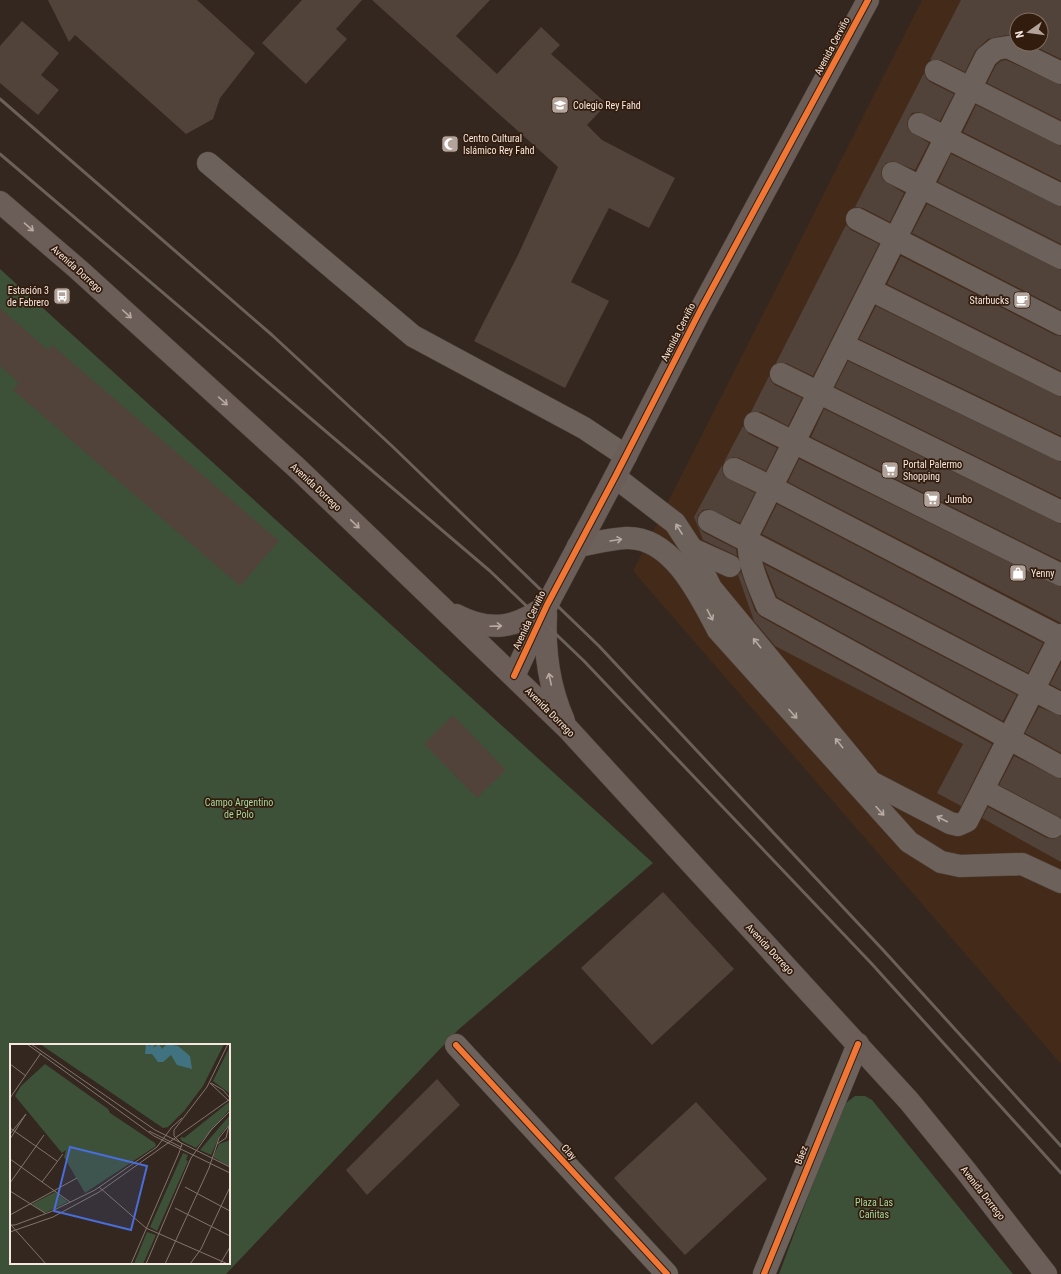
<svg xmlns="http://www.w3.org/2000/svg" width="1061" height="1274" font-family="'Roboto Condensed',sans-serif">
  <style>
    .built { fill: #442a18; fill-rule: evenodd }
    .park { fill: #3d5138; fill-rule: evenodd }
    .building { fill: #51433a }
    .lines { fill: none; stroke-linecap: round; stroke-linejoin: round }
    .minor-casing { stroke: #4f443d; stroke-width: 23 }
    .major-casing { stroke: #4f443d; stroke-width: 23 }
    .minor { stroke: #6c625b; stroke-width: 22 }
    .major { stroke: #6b5d57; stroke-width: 22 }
    .rail { stroke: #6b605a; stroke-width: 3 }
    .cycleway-casing { stroke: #321c0d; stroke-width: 8 }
    .cycleway { stroke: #f07635; stroke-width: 6 }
    .oneway { stroke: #b8a9a1 }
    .oneway2 { stroke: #b8aba3 }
    .labels { text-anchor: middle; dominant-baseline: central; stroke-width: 3.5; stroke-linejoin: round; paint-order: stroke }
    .street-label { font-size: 10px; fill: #f7e7de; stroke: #321c0d }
    .poi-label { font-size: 10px; fill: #f7e7de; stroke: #321c0d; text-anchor: start }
    .park-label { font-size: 10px; fill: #a4d8a0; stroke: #321c0d }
    .inset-road { fill: none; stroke: #82746b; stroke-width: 1 }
    .view { fill: #496dd9; fill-opacity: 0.15; stroke: #496dd9; stroke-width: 2 }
    .inset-edge { fill: none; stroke: #f7e7de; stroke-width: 2 }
  </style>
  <rect width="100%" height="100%" fill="#34271f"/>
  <path class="built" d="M922,0h139v1064l-428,-493zM1017,20h24v24h-24z"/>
  <g class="park">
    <path d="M0,269l653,594 -195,167 -232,244h-226zM11,1045h218v218h-218z"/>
    <path d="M855,1096h10l7,4 141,174h-234l63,-168z"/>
  </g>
  <g class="building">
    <path d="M48,0h149l58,53 -35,45 -7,21 -27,15 -111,-99 -6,7z"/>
    <path d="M302,0h60l-26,29 11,10 -41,45 -44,-41z"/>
    <path d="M372,0h118l-34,36 41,38 44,-47 19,18 -9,9 56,50 -20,21 15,15 73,38 -26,50 -40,-20 -38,74 38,19 -44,87 -91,-47 44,-86 40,-88z"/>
    <path d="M961,0h100v59l-31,-15h11v-24h-24v17l-11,-2 -18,4 -13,12 -10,21 -24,-12h-11z"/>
    <path d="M22,21l37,32 -18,22 18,15 -21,25 -38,-32v-37z"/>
    <path d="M1006,60l55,25v35l-74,-37 9,-18 5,-4z"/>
    <path d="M924,73l2,5 4,4 24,12 -14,27 -21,-9 -7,1 -4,6 -1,6 2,6 20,12 -14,27 -22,-9 -7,2 -4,5 -1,6 2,6 21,13 -14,29 -27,-14 -8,-1z"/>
    <path d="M976,105l85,41v35l-98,-49z"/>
    <path d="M951,154l110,53v37l-123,-62z"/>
    <path d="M927,204l134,66v40l-149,-77z"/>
    <path d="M846,225l5,5 28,14 -66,132 -27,-13h-10z"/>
    <path d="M901,256l154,79 6,1v35l-174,-87z"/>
    <path d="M876,306l185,91v39l-202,-97z"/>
    <path d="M0,308l48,42 4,-5 227,196 -39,45 -227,-196 6,-7 -19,-17z"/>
    <path d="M848,361l213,101v36l-226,-111z"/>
    <path d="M769,376l2,5 4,4 27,13 -14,28 -27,-14h-10z"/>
    <path d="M824,409l237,115v37l-250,-124z"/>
    <path d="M743,426l6,8 28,14 -11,23 -27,-13 -6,-1 -9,5z"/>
    <path d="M799,459l262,128v36l-273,-141z"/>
    <path d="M722,465v5l2,6 31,17 -15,30 -31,-14 -6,1 -5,5 -1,7 2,6 4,4 33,17 1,7 -34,-16 -9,-23z"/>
    <path d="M777,504l266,139 -15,30 -266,-139z"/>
    <path d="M764,564l253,131 -14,26 -226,-124z"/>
    <path d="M741,572l14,39 6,6 231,127 -31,62 -24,-13 26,-49 -188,-98 -21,-25 -16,-46z"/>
    <path d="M1061,663v27l-11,-6z"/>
    <path d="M1039,707l22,9v37l-36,-20z"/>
    <path d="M453,715l53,55 -29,28 -53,-54z"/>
    <path d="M1014,756l47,23v39l-62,-33z"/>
    <path d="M988,807l59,31 7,1 7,-3v26l-79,-44z"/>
    <path d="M663,892l71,77 -82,76 -71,-77z"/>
    <path d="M437,1079l23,26 -93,90 -21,-25z"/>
    <path d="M696,1102l71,77 -82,76 -71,-77z"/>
  </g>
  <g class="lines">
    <defs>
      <g id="minor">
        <path d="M936,71l125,63"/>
        <path d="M1061,73l-53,-26 -12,2 -10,8 -237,475c-3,27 8,50 18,74l294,161"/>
        <path d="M919,124l142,71"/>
        <path d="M208,163l205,173 171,92 42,28"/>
        <path d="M893,173l168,85"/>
        <path d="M857,219l204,105"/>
        <path d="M871,290l190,95"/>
        <path d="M843,345l218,105"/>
        <path d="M781,374l280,138"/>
        <path d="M755,423l306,152"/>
        <path d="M734,469l37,18 290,151"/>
        <path d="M615,477l60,46 17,26 19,39 160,194 79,41 8,2 9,-4 94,-186"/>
        <path d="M709,521l352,183"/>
        <path d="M578,546c16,-3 32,-7 48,-8 46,-2 74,58 92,92l191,212 32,20 19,4 62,-2 39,18"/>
        <path d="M692,549l38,17"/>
        <path d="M983,790l70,37"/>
        <path d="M456,1045l211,229"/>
        <path d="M764,1274l94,-230"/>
      </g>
      <g id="major">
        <path d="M0,202l79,68 218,198 271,261 341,372 57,70 80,103"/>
        <path d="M546,614c-2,37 3,73 18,107"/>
        <path d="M456,615c34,18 61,13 91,-10"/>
        <path d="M514,676l33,-71 68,-128 86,-168 167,-309"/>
      </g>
    </defs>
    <use href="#minor" class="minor-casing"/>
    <use href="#major" class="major-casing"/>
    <use href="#minor" class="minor"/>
    <use href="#major" class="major"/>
    <g class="rail">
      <path d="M0,99l272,236 120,111 207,200 285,305 177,195"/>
      <path d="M0,154l490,417 94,90 287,302 190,210"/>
    </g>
    <defs>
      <g id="cycleway">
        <path d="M514,676l33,-71 68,-128 86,-168 167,-309"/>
        <path d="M456,1045l211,229"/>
        <path d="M764,1274l94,-230"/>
      </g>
    </defs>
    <use href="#cycleway" class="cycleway-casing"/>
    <use href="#cycleway" class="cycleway"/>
  </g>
  <defs><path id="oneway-shaft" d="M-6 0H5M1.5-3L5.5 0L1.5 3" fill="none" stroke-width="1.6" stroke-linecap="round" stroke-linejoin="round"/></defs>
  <g class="oneway">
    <use href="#oneway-shaft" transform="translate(29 227) rotate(41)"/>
    <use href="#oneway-shaft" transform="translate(127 314) rotate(42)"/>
    <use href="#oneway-shaft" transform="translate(223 401) rotate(42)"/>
    <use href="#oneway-shaft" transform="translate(355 524) rotate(44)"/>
    <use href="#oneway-shaft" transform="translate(496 626) rotate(-2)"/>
    <use href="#oneway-shaft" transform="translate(550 679) rotate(-102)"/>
  </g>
  <g class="oneway2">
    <use href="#oneway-shaft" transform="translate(679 529) rotate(-122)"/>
    <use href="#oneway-shaft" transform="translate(616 540) rotate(-9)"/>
    <use href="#oneway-shaft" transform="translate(710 615) rotate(62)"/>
    <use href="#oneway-shaft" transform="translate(757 643) rotate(-129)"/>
    <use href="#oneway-shaft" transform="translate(793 714) rotate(48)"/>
    <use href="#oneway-shaft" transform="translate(839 743) rotate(-129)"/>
    <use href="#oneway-shaft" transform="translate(880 811) rotate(48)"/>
    <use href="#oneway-shaft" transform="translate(942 819) rotate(-153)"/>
  </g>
  <defs>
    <symbol id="school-square" viewBox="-11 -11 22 22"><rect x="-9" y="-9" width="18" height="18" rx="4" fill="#b3a49b" stroke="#321c0d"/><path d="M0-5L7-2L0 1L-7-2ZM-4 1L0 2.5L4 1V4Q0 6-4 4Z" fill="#fff"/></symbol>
    <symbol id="mosque-square" viewBox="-11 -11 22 22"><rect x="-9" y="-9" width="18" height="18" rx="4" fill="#b3a49b" stroke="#321c0d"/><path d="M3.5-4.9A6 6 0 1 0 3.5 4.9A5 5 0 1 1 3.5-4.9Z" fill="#fff"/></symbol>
    <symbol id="bus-square" viewBox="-11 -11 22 22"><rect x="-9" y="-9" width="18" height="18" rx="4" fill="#b3a49b" stroke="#321c0d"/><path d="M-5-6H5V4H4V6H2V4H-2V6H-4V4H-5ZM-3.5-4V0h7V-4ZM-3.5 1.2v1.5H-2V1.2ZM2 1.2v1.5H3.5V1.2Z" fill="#fff"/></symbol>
    <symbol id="cafe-square" viewBox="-11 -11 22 22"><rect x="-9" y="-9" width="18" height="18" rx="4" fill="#b3a49b" stroke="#321c0d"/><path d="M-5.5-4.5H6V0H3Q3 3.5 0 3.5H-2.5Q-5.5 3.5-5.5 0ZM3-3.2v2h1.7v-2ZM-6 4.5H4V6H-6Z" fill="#fff"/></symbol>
    <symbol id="supermarket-square" viewBox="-11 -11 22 22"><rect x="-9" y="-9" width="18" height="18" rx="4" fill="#b3a49b" stroke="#321c0d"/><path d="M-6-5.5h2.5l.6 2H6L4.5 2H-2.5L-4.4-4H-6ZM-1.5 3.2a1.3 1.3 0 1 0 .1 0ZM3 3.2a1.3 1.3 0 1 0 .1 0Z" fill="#fff"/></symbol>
    <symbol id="shop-square" viewBox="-11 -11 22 22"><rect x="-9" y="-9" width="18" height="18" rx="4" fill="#b3a49b" stroke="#321c0d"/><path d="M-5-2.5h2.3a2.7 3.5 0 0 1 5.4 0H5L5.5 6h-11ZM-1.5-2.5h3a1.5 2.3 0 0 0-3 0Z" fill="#fff"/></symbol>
  </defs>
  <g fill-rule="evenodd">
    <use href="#school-square" x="550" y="95" width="20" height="20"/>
    <use href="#mosque-square" x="440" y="134" width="20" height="20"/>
    <use href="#bus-square" x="52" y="286" width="20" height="20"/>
    <use href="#cafe-square" x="1012" y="290" width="20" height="20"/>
    <use href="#supermarket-square" x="880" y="460" width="20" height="20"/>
    <use href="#supermarket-square" x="922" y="489" width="20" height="20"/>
    <use href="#shop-square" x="1008" y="563" width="20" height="20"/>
  </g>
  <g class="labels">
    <g class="street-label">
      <text transform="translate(832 46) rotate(-62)">Avenida Cerviño</text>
      <text transform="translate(77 269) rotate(42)">Avenida Dorrego</text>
      <text transform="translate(678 332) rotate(-63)">Avenida Cerviño</text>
      <text transform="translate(316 487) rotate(43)">Avenida Dorrego</text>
      <text transform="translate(529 620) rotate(-65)">Avenida Cerviño</text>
      <text transform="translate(550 712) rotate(45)">Avenida Dorrego</text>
      <text transform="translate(770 949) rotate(47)">Avenida Dorrego</text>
      <text transform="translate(569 1152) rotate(47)">Clay</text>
      <text transform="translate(801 1155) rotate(-68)">Báez</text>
      <text transform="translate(983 1193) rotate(52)">Avenida Dorrego</text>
    </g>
    <g class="poi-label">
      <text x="573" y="105">Colegio Rey Fahd</text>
      <text x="463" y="138">Centro Cultural<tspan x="463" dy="12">Islámico Rey Fahd</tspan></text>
      <text x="49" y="290" text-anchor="end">Estación 3<tspan x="49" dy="12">de Febrero</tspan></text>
      <text x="1009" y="300" text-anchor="end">Starbucks</text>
      <text x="903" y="464">Portal Palermo<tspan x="903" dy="12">Shopping</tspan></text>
      <text x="945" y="499">Jumbo</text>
      <text x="1031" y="573">Yenny</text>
    </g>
    <g class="park-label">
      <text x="239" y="802">Campo Argentino<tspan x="239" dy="12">de Polo</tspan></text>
      <text x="874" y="1202">Plaza Las<tspan x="874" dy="12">Cañitas</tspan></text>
    </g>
  </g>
  <g transform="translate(10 1044)">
    <rect width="220" height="220" fill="#34271f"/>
    <path d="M30,0h184l-21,42 -19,25 -16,16 -5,1zM220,2v46l-1,1 -16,-12zM35,20l63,45 2,4 45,30 1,3 -71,47 -21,-36 2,-7 -4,3 -47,-57 6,-10zM219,58l1,7 -34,39 -14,-7 -2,-3 2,-1 2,1zM220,71v8l-10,12 -9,20 -11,-5zM220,96v27l-17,-10 6,-13zM173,109l5,2 -2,5 2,1 -31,70 -7,-4zM45,148l13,10 -23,11 -13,-9zM137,188l9,3 -13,29h-9z" fill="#3d5138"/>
    <path d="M136,0h3l-1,2 7,-2 -2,4 6,-4 3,5 5,-5 11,2 12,10 2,13 -15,-4 -6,-10 -8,7h-5l-6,-8h-7z" fill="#40737f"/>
    <path class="inset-road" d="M17,0l127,92 76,37M21,0l124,86 75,37M0,20l16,12M200,39l20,19M201,39l12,7 7,8M0,54l31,-45M0,84l47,33M139,87l32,16M0,90l16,-20 -16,25M164,92v-6l33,-43 21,-43M207,100l9,-6 3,-12M0,115l60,43M32,138l21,-28M0,139l34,-48M89,143l47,41 82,36M175,143l45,24M0,147l35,22M165,164l55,28M0,171l67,-37M1,181h4l35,-13 45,-22 62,-43 15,-20 10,-9M1,181l35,39M0,188l43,-15 46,-25 131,-93M121,220l48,-111 3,-9 -8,-8M136,220l45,-106 20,-28 19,-19M155,220l44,-96 10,-30 11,-14M180,220l11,-15 29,-62M210,220l10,-17"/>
    <path class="view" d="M60,103l77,19 -16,64 -77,-19z"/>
    <rect width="220" height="220" class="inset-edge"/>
  </g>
  <g transform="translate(1029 32) rotate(256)"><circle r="19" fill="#321c0d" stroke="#816d61"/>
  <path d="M0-3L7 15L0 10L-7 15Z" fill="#b3a49b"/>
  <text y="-6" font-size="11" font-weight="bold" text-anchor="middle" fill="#f7e7de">N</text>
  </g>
</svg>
